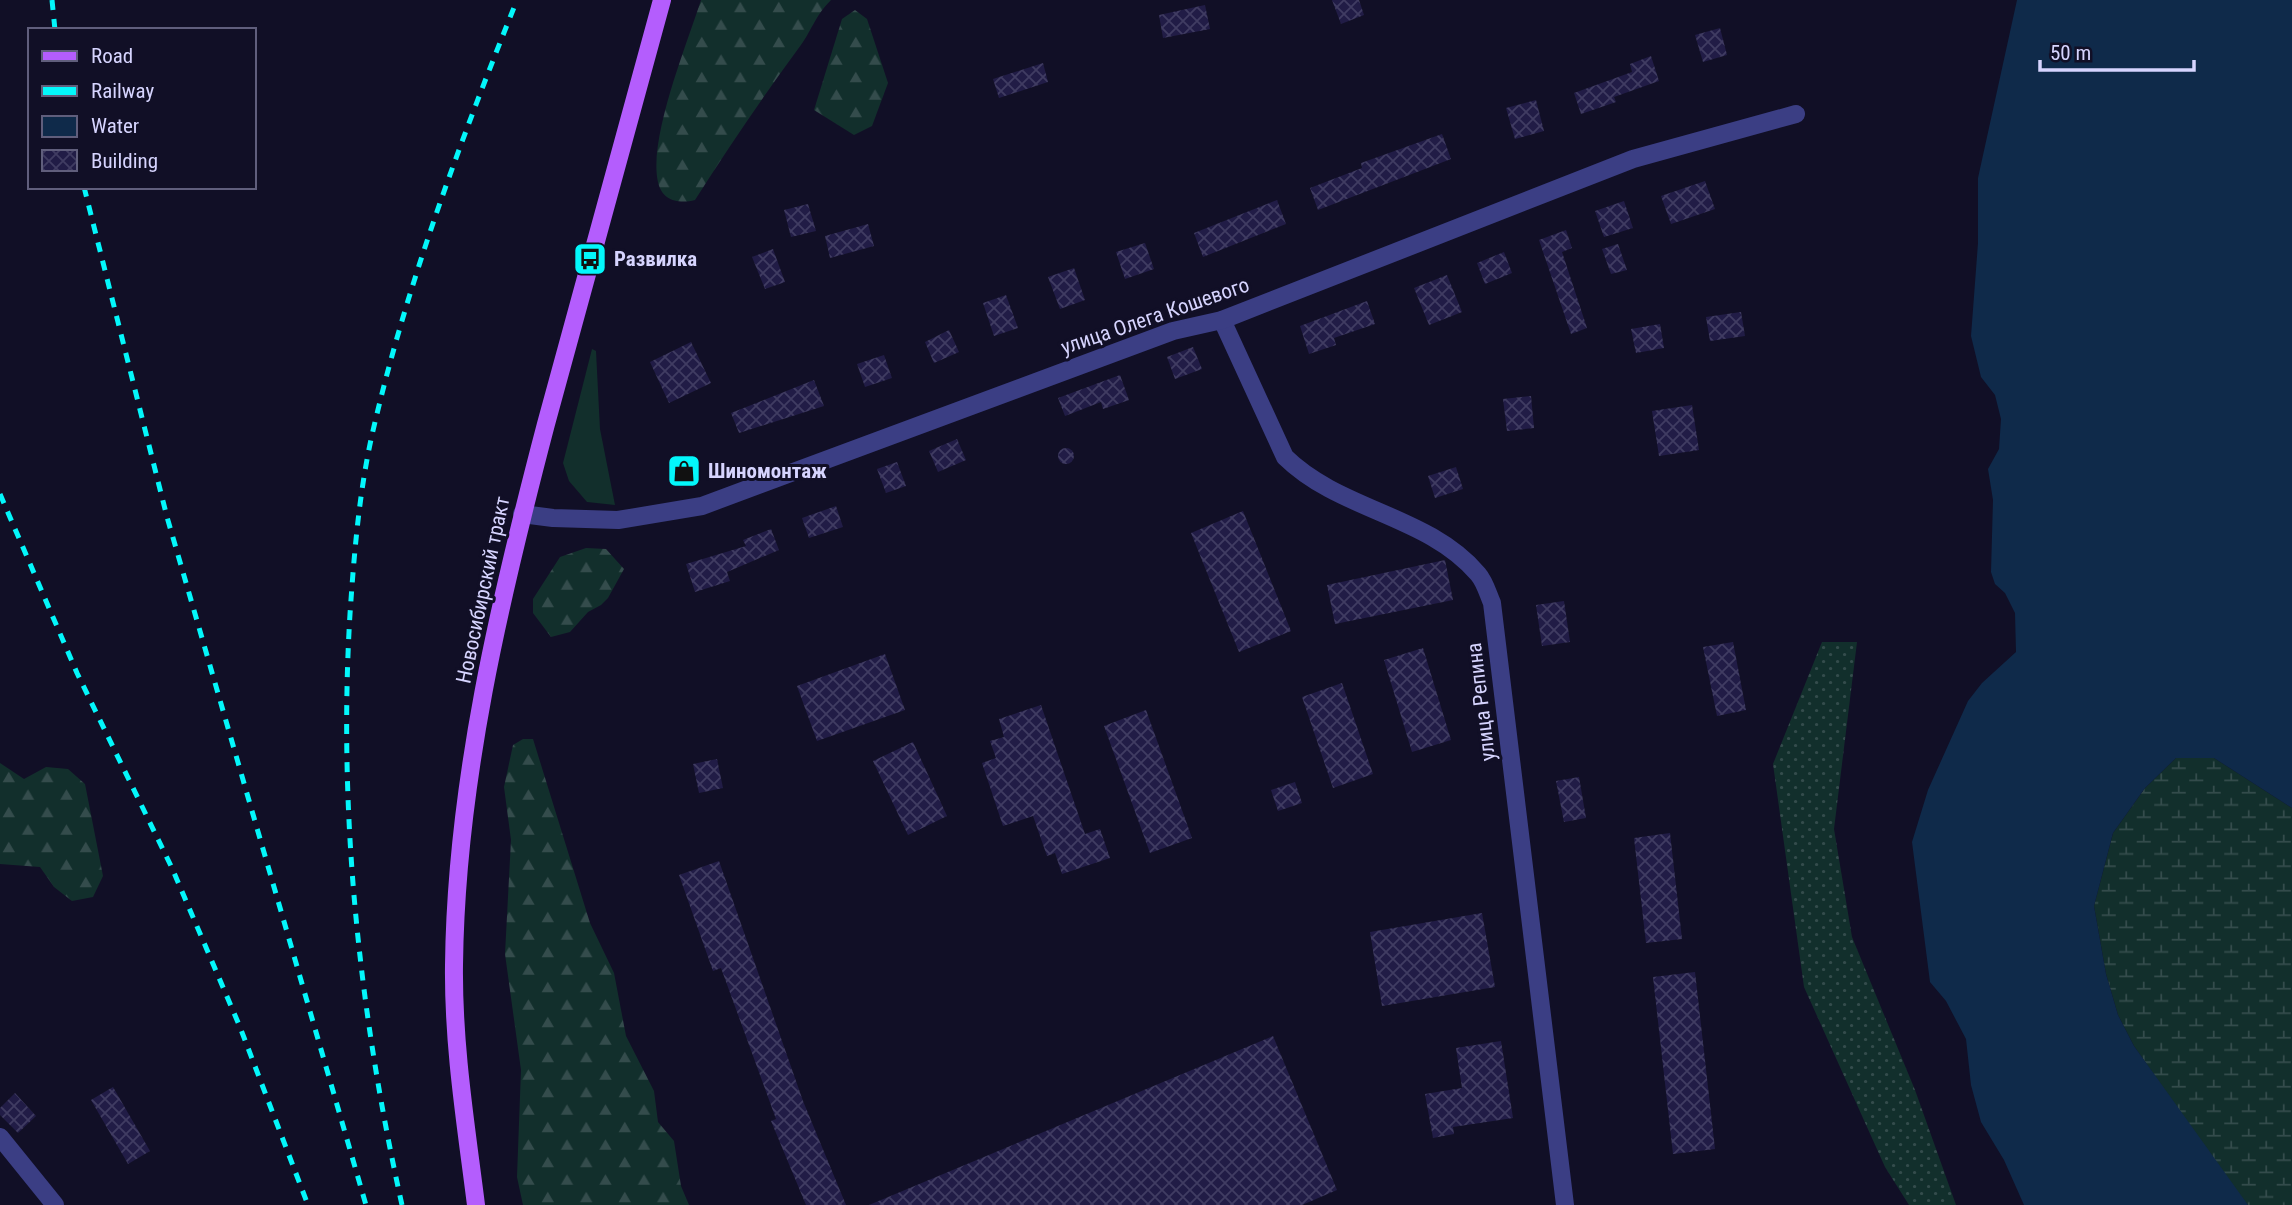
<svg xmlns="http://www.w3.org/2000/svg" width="2292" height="1205" font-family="'Roboto Condensed',sans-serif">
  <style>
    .grass { fill: #122f2c }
    .forest { fill: url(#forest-firs) }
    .wetland { fill: url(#wetland-marsh) }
    .garden { fill: url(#garden-dots) }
    .water { fill: #0f2a4a }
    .building { fill: url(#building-cross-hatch) }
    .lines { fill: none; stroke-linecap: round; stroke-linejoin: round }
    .minor { stroke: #3b3e84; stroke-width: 18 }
    .major { stroke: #b45dfd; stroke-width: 18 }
    .rail { stroke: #03f7fb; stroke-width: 5; stroke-dasharray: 10 9; stroke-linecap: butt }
    .labels { text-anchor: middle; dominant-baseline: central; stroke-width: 6; stroke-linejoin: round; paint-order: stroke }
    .poi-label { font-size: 21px; font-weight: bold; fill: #d6d4fe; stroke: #110f26; text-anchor: start }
    .street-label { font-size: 21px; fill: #d6d4fe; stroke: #110f26 }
  </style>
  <defs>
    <pattern id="forest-firs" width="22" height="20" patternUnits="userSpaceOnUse" patternTransform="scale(1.75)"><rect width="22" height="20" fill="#122f2c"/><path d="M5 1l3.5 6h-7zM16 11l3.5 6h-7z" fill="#344c4c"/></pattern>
    <pattern id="wetland-marsh" width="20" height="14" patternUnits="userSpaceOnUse" patternTransform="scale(1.75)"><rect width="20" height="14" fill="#122f2c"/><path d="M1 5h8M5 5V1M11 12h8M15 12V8" fill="none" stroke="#344c4c"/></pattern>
    <pattern id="garden-dots" width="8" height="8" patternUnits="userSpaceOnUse" patternTransform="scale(1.75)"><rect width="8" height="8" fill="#122f2c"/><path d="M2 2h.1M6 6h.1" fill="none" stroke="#344c4c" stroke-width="1.8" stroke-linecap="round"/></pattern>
    <pattern id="building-cross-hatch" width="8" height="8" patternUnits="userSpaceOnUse" patternTransform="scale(1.75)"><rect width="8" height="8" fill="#211c46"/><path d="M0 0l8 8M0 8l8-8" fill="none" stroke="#403c62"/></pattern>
  </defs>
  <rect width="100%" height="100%" fill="#110f26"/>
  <path class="grass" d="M592,349l4,2 4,78 15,76 -28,-3 -18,-21 -6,-18z"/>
  <g class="forest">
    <path d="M701,0h130c-17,17 -19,31 -33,49 -36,49 -70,99 -103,151 -16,4 -33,1 -37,-18 -10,-43 29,-138 43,-182z"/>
    <path d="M855,10l12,9 21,64 -16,43 -18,9 -40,-25 28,-91z"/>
    <path d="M586,548l20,1 18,20 -16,29 -7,7 -13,7 -18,20 -19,5 -18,-24v-14l27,-42z"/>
    <path d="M523,739h10l57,184 24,50 12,63 28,55 4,31 16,19 7,45 8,19h-166l-6,-28 4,-107 -16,-116 6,-114 -7,-53 9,-42z"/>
    <path d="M0,763l24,16 22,-12 22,2 17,15 18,92 -10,21 -21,4 -18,-14 -14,-20 -40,-3z"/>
  </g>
  <path class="wetland" d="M2176,758h38l78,50v397h-44l-8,-8 -106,-151 -16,-31 -12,-41 -12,-68 19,-73 32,-45z"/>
  <path class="garden" d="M1822,642h35l-23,187 18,108 63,153 41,115h-47l-24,-38 -81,-180 -31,-223z"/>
  <path class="water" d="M2017,0h275v808l-78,-50h-38l-31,30 -32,45 -19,73 12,68 12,41 16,31 114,159h-224l-20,-45 -23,-38 -10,-37 -5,-46 -20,-38 -16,-19 -18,-140 16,-52 40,-89 14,-18 34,-31 -1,-39 -10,-20 -10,-9 -4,-12 2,-72 -5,-31 11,-20 2,-30 -6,-24 -14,-18 -10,-41 7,-93v-65z"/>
  <g class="building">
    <path d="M1332,0h27l5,15 -23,9z"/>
    <path d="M1205,5l5,24 -47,9 -4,-23z"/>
    <path d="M1720,28l7,27 -24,7 -8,-27z"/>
    <path d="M1651,56l8,25 -45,16 2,5 -35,12 -7,-21 58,-21 -2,-8z"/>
    <path d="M1043,63l5,19 -49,16 -6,-19z"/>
    <path d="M1536,100l8,31 -29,8 -9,-31z"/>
    <path d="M1442,134l9,25 -133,51 -8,-22 52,-20 -1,-5z"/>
    <path d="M1705,181l10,28 -44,15 -10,-28z"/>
    <path d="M1277,200l9,24 -83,33 -9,-24z"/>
    <path d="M1624,201l9,27 -29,9 -9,-26z"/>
    <path d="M808,204l8,27 -25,6 -7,-27z"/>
    <path d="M868,224l6,22 -44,12 -5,-22z"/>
    <path d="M1566,230l6,18 -10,4 25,76 -16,6 -32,-94z"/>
    <path d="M1145,243l9,26 -29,10 -9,-27z"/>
    <path d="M1618,244l9,26 -16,4 -9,-25z"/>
    <path d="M773,249l12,33 -20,7 -13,-32z"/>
    <path d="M1504,252l8,21 -27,11 -8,-21z"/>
    <path d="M1074,268l11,32 -25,9 -12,-32z"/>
    <path d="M1447,275l15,37 -33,13 -15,-37z"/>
    <path d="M1006,295l12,33 -24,8 -11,-33z"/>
    <path d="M1367,301l8,23 -41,14 2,7 -27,9 -9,-28z"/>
    <path d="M1741,312l4,24 -35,5 -4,-24z"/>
    <path d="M1660,324l4,24 -28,5 -5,-24z"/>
    <path d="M949,330l10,22 -25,11 -9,-21z"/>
    <path d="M691,342l20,41 -42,20 -19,-41z"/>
    <path d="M1193,347l9,22 -27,10 -8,-22z"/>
    <path d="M884,355l8,23 -27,9 -8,-23z"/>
    <path d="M1120,375l9,25 -26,9 -2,-7 -36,14 -7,-18z"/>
    <path d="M814,380l10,26 -85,27 -8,-20z"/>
    <path d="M1531,396l3,32 -27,3 -4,-32z"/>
    <path d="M1692,405l7,45 -40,6 -7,-45z"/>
    <path d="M957,439l9,21 -28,12 -9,-21z"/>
    <circle cx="1066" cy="456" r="8"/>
    <path d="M688,454l8,30 -16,4 -8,-30z"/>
    <path d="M897,462l9,24 -20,7 -9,-24z"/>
    <path d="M1456,467l7,22 -28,9 -7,-22z"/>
    <path d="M836,506l7,21 -34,11 -7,-20z"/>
    <path d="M1243,511l48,120 -52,21 -48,-119z"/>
    <path d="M771,529l8,21 -52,22 3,9 -35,11 -9,-28 60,-18 -3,-6z"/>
    <path d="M1445,560l8,40 -118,24 -8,-39z"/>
    <path d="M1564,601l6,41 -28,4 -6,-41z"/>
    <path d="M1733,642l13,68 -29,6 -14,-69z"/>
    <path d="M1423,648l28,92 -39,12 -28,-92z"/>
    <path d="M885,654l20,56 -88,31 -20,-55z"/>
    <path d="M1342,683l31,91 -40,14 -31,-91z"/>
    <path d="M1041,705l44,129 15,-5 10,29 -48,16 -7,-21 -8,3 -14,-40 -30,10 -21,-63 14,-5 -6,-17 14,-4 -5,-18z"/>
    <path d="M1146,710l46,128 -42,15 -46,-127z"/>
    <path d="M913,742l34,74 -39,19 -35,-74z"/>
    <path d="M717,759l6,29 -24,5 -6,-29z"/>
    <path d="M1579,777l7,41 -22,4 -8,-41z"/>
    <path d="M1295,782l7,21 -24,8 -7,-21z"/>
    <path d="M1670,833l12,106 -36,4 -12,-105z"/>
    <path d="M719,861l84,240 43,104h-40l-35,-84 5,-2 -55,-151 -8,3 -34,-96z"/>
    <path d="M1482,913l13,74 -113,19 -12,-74z"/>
    <path d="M1695,972l20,177 -42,5 -20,-177z"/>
    <path d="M1273,1036l64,154 -35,15h-433z"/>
    <path d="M1501,1041l12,77 -60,9 1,7 -21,4 -8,-44 37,-6 -6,-40z"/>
    <path d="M113,1087l37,64 -22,13 -37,-64z"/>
    <path d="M15,1093l21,23 -18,17 -18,-18v-7z"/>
  </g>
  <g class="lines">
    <g class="minor">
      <path d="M1222,320l63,137c55,54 143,58 193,117 7,8 10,20 14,29l73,602"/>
      <path d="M522,514l31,4 65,2 84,-14 471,-175 49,-11 411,-161 163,-45"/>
      <path d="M0,1137l55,68"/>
    </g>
    <path class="major" d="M476,1205c-10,-80 -23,-159 -22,-240 2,-182 46,-366 92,-541 38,-142 77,-283 116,-424"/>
    <g class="rail">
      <path d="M52,0l3,30"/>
      <path d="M84,187l83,330 199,688"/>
      <path d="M0,494l77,179 95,195 68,159 68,178"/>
      <path d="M402,1205c-43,-193 -64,-394 -52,-591 4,-59 9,-121 22,-179 34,-149 88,-293 145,-435"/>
    </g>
  </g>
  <defs>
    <symbol id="bus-square" viewBox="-11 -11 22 22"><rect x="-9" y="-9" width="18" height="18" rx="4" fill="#03f7fb" stroke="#110f26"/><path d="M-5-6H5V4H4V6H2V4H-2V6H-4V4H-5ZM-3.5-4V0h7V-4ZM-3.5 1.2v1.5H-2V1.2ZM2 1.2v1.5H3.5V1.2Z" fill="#111"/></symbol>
    <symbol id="shop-square" viewBox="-11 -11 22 22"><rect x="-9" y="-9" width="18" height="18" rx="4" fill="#03f7fb" stroke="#110f26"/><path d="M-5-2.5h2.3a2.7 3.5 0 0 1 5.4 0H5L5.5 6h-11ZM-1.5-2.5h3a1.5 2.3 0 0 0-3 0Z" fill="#111"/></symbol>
  </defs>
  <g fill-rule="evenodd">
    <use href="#bus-square" x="571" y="240" width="38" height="38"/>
    <use href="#shop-square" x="665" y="452" width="38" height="38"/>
  </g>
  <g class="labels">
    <g class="poi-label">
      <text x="614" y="259">Развилка</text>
      <text x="708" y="471">Шиномонтаж</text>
    </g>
    <g class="street-label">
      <text transform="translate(1155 316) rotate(-19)">улица Олега Кошевого</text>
      <text transform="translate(483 590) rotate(-78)">Новосибирский тракт</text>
      <text transform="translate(1481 702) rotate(-97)">улица Репина</text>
    </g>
  </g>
  <rect x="28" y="28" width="228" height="161" fill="#110f26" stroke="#605e7c" stroke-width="2"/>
  <rect x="42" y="51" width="35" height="10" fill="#b45dfd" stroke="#605e7c" stroke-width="2"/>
  <text x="91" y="63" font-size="21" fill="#d6d4fe">Road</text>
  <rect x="42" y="86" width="35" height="10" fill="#03f7fb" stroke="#605e7c" stroke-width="2"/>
  <text x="91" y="98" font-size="21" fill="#d6d4fe">Railway</text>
  <rect x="42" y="116" width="35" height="21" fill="#0f2a4a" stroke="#605e7c" stroke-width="2"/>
  <text x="91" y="133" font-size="21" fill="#d6d4fe">Water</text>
  <rect x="42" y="150" width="35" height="21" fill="url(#building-cross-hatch)" stroke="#605e7c" stroke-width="2"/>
  <text x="91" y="168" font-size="21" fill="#d6d4fe">Building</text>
  <path d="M2040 60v10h154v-10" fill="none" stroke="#d6d4fe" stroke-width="3.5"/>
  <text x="2050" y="60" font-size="21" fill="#d6d4fe" stroke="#110f26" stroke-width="5" paint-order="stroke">50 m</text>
</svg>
